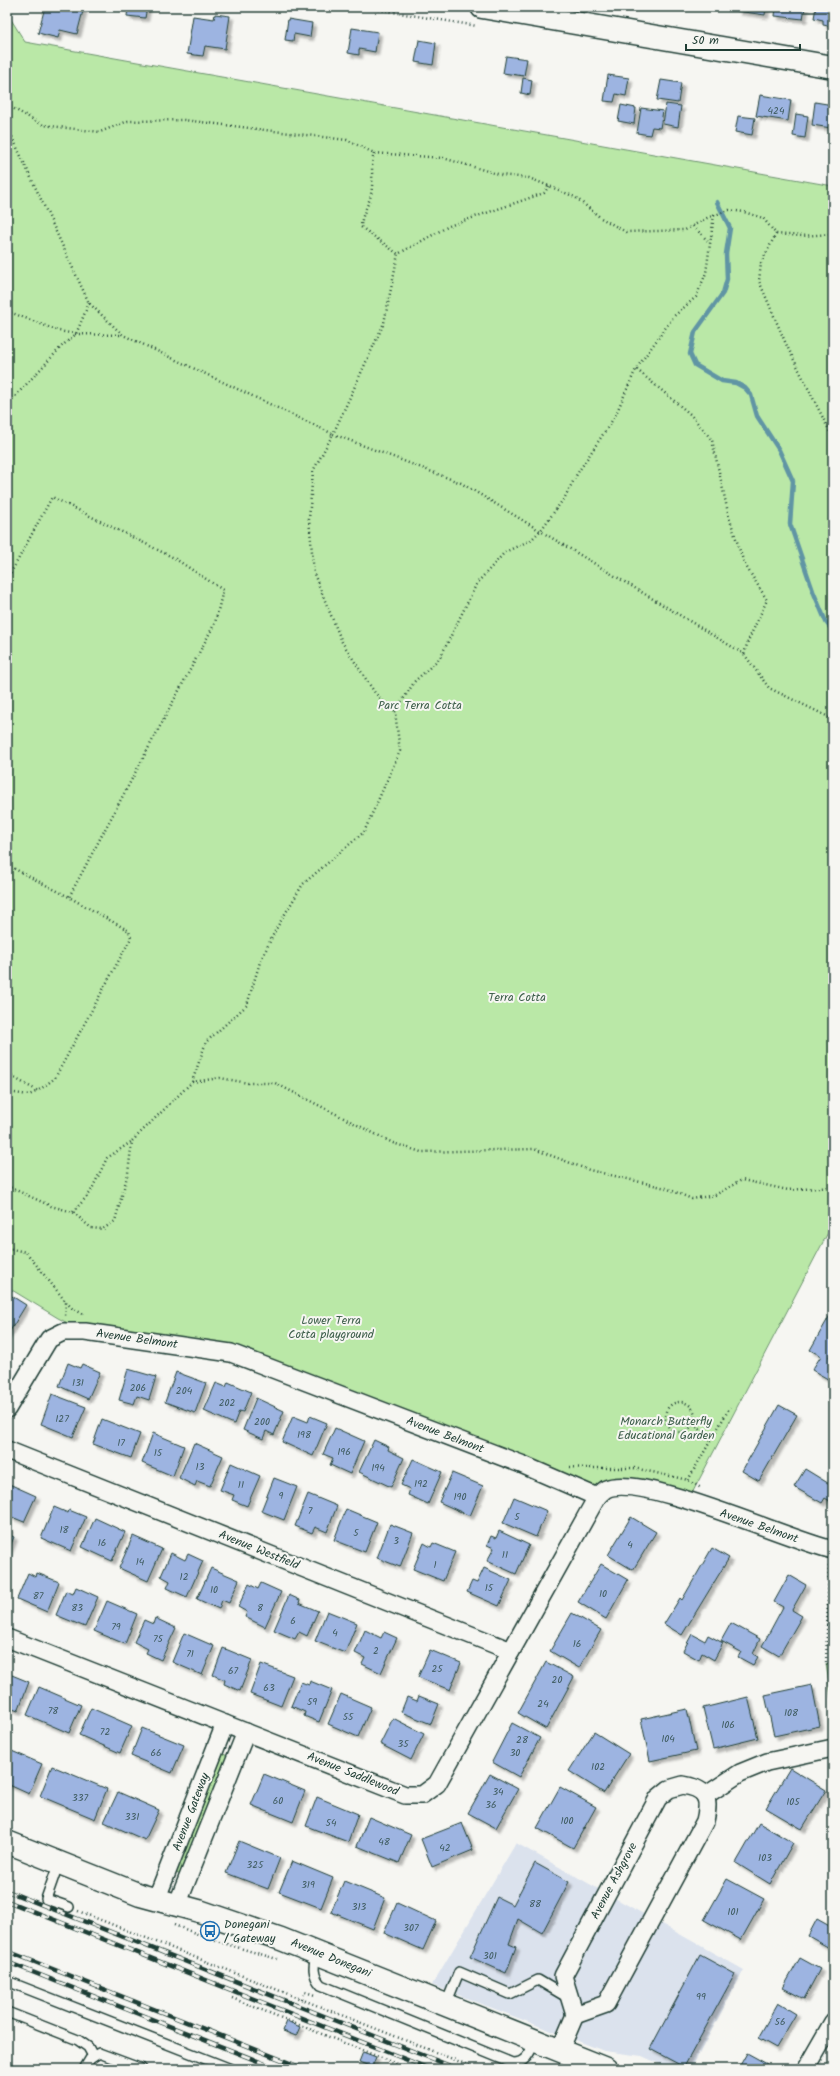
<svg xmlns="http://www.w3.org/2000/svg" width="840" height="2076" font-family="Kalam,sans-serif">
  <style>
    .built { fill: #dbe2ed }
    .green { fill: #bae8a7; stroke: #6c926e }
    .lines { fill: none; stroke-linecap: round; stroke-linejoin: round }
    .stream { stroke: #6095a4; stroke-width: 4.5 }
    .building { fill: #9db4e1; stroke: #1f3d34; filter: url(#shadow) }
    .service-casing { stroke: #1f3d34; stroke-width: 12 }
    .minor-casing { stroke: #1f3d34; stroke-width: 20 }
    .tertiary-casing { stroke: #1f3d34; stroke-width: 25 }
    .path { stroke: #1f3d34; stroke-width: 2.5; stroke-dasharray: 1 3; stroke-linecap: butt }
    .service { stroke: #f6f6f2; stroke-width: 9 }
    .minor { stroke: #f6f6f2; stroke-width: 17 }
    .tertiary { stroke: #f6f6f2; stroke-width: 22 }
    .rail-casing { stroke: #1f3d34; stroke-width: 4.5 }
    .rail { stroke: #f6f6f2; stroke-width: 3; stroke-dasharray: 9; stroke-linecap: butt }
    .labels { text-anchor: middle; dominant-baseline: central; stroke-width: 4; stroke-linejoin: round; paint-order: stroke }
    .number-label { font-size: 10px; fill: #3e5b5f }
    .park-label { font-size: 12px; fill: #3e5f4b; stroke: #f6f6f2 }
    .street-label { font-size: 12px; fill: #1f3d34; stroke: #f6f6f2 }
    .poi-label { font-size: 12px; fill: #1f3d34; stroke: #f6f6f2; text-anchor: start }
  </style>
  <defs>
    <filter id="shadow"><feDropShadow dx="3.5" dy="3.5" stdDeviation="1" flood-color="#0004"/></filter>
  </defs>
  <rect width="100%" height="100%" fill="#f6f6f2"/>
  <filter id="ink" filterUnits="userSpaceOnUse"><feTurbulence type="fractalNoise" baseFrequency=".025" numOctaves="2"/><feDisplacementMap in="SourceGraphic" scale="8" xChannelSelector="R" yChannelSelector="G"/><feConvolveMatrix kernelMatrix="1 2 1 2 8 2 1 2 1" color-interpolation-filters="sRGB"/></filter>
  <g filter="url(#ink)">
    <path class="built" d="M516,1843l228,127 -53,99h-20l-29,-13 -38,-5 -172,-66z"/>
    <g class="green">
      <path d="M7,13l18,29 808,144v1037l-145,278 -44,-13 -47,9 -366,-144 -146,-21 -27,-14 -51,-31z"/>
      <path d="M833,1662v47l-7,-45z"/>
      <path d="M223,1754l5,2 -47,119 -5,-2z"/>
    </g>
    <g class="lines">
      <path class="stream" d="M717,202l13,26 -4,26 1,25 -4,14 -28,39 -5,22 5,11 27,16 14,2 9,5 6,7 6,21 22,34 14,31 -3,43 23,67 13,31 7,9"/>
    </g>
    <g class="building">
      <path d="M45,7h39l-7,27 -17,-4 -2,8 -20,-5z"/>
      <path d="M128,7h19l-2,11 -18,-2z"/>
      <path d="M738,7h28l-1,8 -28,-4z"/>
      <path d="M776,7h29l-2,12 -28,-3z"/>
      <path d="M816,7h17v20l-10,-2v-5l-9,-2z"/>
      <path d="M215,14l15,2 -5,33 -20,-3 -2,10 -16,-2 6,-38 21,3z"/>
      <path d="M288,19l24,4 -2,14 -16,-3 -1,7 -8,-1z"/>
      <path d="M352,28l26,4 -3,20 -16,-3v6l-11,-2z"/>
      <path d="M419,40l17,3 -3,22 -18,-3z"/>
      <path d="M506,56l21,3 -3,17 -21,-3z"/>
      <path d="M608,75l21,3 -3,18 -10,-2 -2,8 -10,-1z"/>
      <path d="M523,78l9,2 -2,15 -9,-2z"/>
      <path d="M661,80l20,3 -3,20 -21,-3z"/>
      <path d="M760,95l31,5 -3,21 -32,-5z"/>
      <path d="M815,102l18,3 -2,23 -19,-3z"/>
      <path d="M666,104l15,2 -3,21 -15,-3z"/>
      <path d="M621,105l15,3 -2,16 -16,-3z"/>
      <path d="M641,108l22,3 -3,17 -8,-1 -2,8 -13,-2z"/>
      <path d="M796,114l12,2 -3,22 -12,-2z"/>
      <path d="M738,116l17,2 -3,17 -17,-3z"/>
      <path d="M7,1293l19,12 -19,31z"/>
      <path d="M833,1310v40l-4,7 4,2v23l-21,-12 9,-14 -11,-6z"/>
      <path d="M68,1363l12,5 2,-4 18,8 -12,27 -29,-13z"/>
      <path d="M128,1369l28,8 -7,23 -12,-4 -3,8 -15,-4z"/>
      <path d="M176,1372l30,11 -11,30 -30,-11z"/>
      <path d="M228,1382l23,10 -8,20 -4,-1 -5,13 -30,-13 12,-28 10,4z"/>
      <path d="M52,1394l34,13 -13,30 -32,-13z"/>
      <path d="M256,1398l28,13 -10,24 -8,-4 -3,8 -20,-9z"/>
      <path d="M779,1405l18,10 -38,66 -17,-10z"/>
      <path d="M293,1416l15,6 2,-6 17,7 -14,33 -31,-14z"/>
      <path d="M102,1419l38,15 -9,24 -38,-14z"/>
      <path d="M335,1428l29,13 -14,33 -20,-9 3,-7 -10,-4z"/>
      <path d="M153,1433l31,13 -11,30 -31,-13z"/>
      <path d="M374,1440l15,7 -1,3 16,8 -13,29 -32,-15z"/>
      <path d="M194,1443l29,13 -13,30 -13,-5 -2,5 -16,-8z"/>
      <path d="M413,1459l29,13 -14,32 -20,-9 2,-6 -9,-4z"/>
      <path d="M231,1463l29,13 -13,30 -15,-6 2,-5 -14,-5z"/>
      <path d="M805,1469l26,16 2,-3v21l-8,-5 -3,5 -28,-16z"/>
      <path d="M452,1473l31,13 -13,30 -31,-14z"/>
      <path d="M274,1478l23,9 -13,33 -23,-9z"/>
      <path d="M7,1483l29,13 -12,26 -17,-7z"/>
      <path d="M308,1494l29,12 -10,26 -12,-5 -3,6 -17,-7z"/>
      <path d="M514,1497l33,14 -11,26 -33,-14z"/>
      <path d="M54,1507l14,6 1,-3 17,7 -15,34 -30,-13z"/>
      <path d="M346,1509l31,13 -12,30 -31,-12z"/>
      <path d="M631,1517l25,15 -23,38 -25,-15z"/>
      <path d="M95,1518l30,14 -13,29 -30,-14z"/>
      <path d="M390,1524l23,9 -13,34 -23,-9z"/>
      <path d="M7,1527l3,1 -2,6 6,3 -7,17z"/>
      <path d="M499,1531l30,14 -13,29 -29,-13 7,-13 -7,-3 4,-9 5,2z"/>
      <path d="M133,1536l29,13 -14,32 -29,-13z"/>
      <path d="M424,1543l7,4 2,-4 22,9 -12,29 -30,-12z"/>
      <path d="M712,1548l17,10 -47,77 -18,-11 16,-26 2,2z"/>
      <path d="M171,1553l14,7 3,-6 15,7 -16,36 -20,-9 3,-7 -9,-5z"/>
      <path d="M601,1564l27,16 -22,39 -28,-17z"/>
      <path d="M211,1568l28,12 -10,23 -7,-3 -3,9 -22,-10z"/>
      <path d="M484,1568l27,12 -12,26 -32,-14 5,-11 5,2z"/>
      <path d="M28,1573l8,4 1,-4 22,9 -12,30 -30,-13z"/>
      <path d="M789,1575l17,10 -14,25 10,6 -23,40 -17,-10 21,-39 -9,-5z"/>
      <path d="M261,1583l20,9 -16,35 -20,-10 2,-5 -9,-5 11,-23 9,5z"/>
      <path d="M76,1587l22,10 -13,30 -29,-12 10,-24 7,3z"/>
      <path d="M289,1595l11,5 -1,3 19,8 -11,25 -8,-4 -4,7 -21,-9z"/>
      <rect x="829" y="1600" width="4" height="19"/>
      <path d="M107,1601l30,13 -12,30 -31,-13z"/>
      <path d="M327,1611l30,12 -12,30 -30,-12z"/>
      <path d="M572,1613l29,17 -22,38 -29,-17z"/>
      <path d="M155,1618l21,10 -15,32 -15,-7 2,-4 -14,-7 10,-22 9,4z"/>
      <path d="M731,1623l29,16 -7,15 5,3 -5,8 -15,-8 3,-5 -20,-11z"/>
      <path d="M365,1630l16,8 3,-6 13,6 -16,35 -19,-9 3,-6 -10,-5z"/>
      <path d="M184,1633l30,13 -12,29 -30,-13z"/>
      <path d="M692,1634l13,7 3,-6 15,8 -9,17 -12,-7 -3,7 -16,-9z"/>
      <path d="M223,1648l29,12 -12,31 -16,-7 1,-4 -12,-5z"/>
      <path d="M430,1650l31,13 -11,27 -32,-13z"/>
      <path d="M546,1662l28,15 -28,52 -28,-16z"/>
      <path d="M261,1664l32,12 -12,30 -31,-12z"/>
      <path d="M7,1673l22,9 -11,29 -11,-4z"/>
      <path d="M310,1681l22,9 -13,32 -15,-6 1,-4 -14,-6 10,-24 8,3z"/>
      <path d="M812,1685l8,41 -46,10 -9,-41z"/>
      <path d="M39,1687l42,18 -12,28 -42,-18z"/>
      <path d="M341,1694l30,13 -13,30 -30,-13z"/>
      <path d="M419,1696l20,8 -8,20 -30,-12 6,-15 10,4z"/>
      <path d="M748,1697l10,41 -45,11 -10,-41z"/>
      <path d="M91,1708l41,18 -12,27 -41,-18z"/>
      <path d="M687,1709l9,42 -46,10 -9,-42z"/>
      <path d="M393,1718l31,16 -13,26 -31,-16z"/>
      <path d="M512,1723l28,15 -21,39 -27,-15z"/>
      <path d="M142,1728l42,17 -12,28 -41,-17z"/>
      <path d="M594,1732l35,22 -25,39 -35,-22z"/>
      <path d="M7,1749l35,15 -13,30 -22,-10z"/>
      <path d="M52,1766l55,23 -12,30 -55,-23z"/>
      <path d="M790,1768l36,22 -24,39 -36,-21z"/>
      <path d="M264,1774l41,17 -12,31 -42,-17z"/>
      <path d="M490,1774l28,15 -22,39 -28,-15z"/>
      <path d="M560,1787l36,20 -23,41 -36,-20z"/>
      <path d="M118,1792l41,18 -14,30 -41,-18z"/>
      <path d="M317,1797l41,17 -10,28 -42,-16z"/>
      <path d="M369,1817l42,18 -12,28 -42,-17z"/>
      <path d="M462,1823l11,27 -41,17 -11,-28z"/>
      <path d="M759,1823l34,20 -23,41 -34,-21z"/>
      <path d="M239,1841l41,17 -12,31 -42,-16z"/>
      <path d="M292,1861l41,17 -12,30 -42,-16z"/>
      <path d="M535,1863l34,19 -27,51 -24,-14 -9,25 7,3 -10,26 -36,-16 27,-60 16,8z"/>
      <path d="M727,1879l37,20 -23,41 -37,-20z"/>
      <path d="M344,1881l41,17 -12,31 -42,-17z"/>
      <path d="M397,1903l39,18 -13,29 -39,-17z"/>
      <path d="M817,1919l16,9v22l-25,-14z"/>
      <path d="M700,1955l35,19 -51,93 -34,-18z"/>
      <path d="M800,1958l20,11 -16,30 -21,-11z"/>
      <path d="M778,2003l18,11 -20,34 -18,-10z"/>
      <path d="M287,2021l13,6 -4,9 -13,-5z"/>
      <path d="M363,2052l13,5 -4,10 -13,-5z"/>
      <path d="M747,2053l20,11 -2,5h-27z"/>
    </g>
    <g class="lines">
      <defs>
        <g id="service">
          <path d="M59,1862l-13,37 23,8"/>
          <path d="M317,1953c-4,13 -5,22 4,32l191,78c14,1 18,-11 23,-22"/>
          <path d="M7,1981l224,88"/>
          <path d="M446,2004l13,-32 51,22 28,-14 32,19"/>
          <path d="M7,2012l71,28 10,7 5,9"/>
          <path d="M7,2068l2,1"/>
          <path d="M84,2069l6,-10 9,-6 43,16"/>
        </g>
        <g id="minor">
          <path d="M7,1409l42,-70 14,-7h22l146,21 290,111 76,33c2,-2 6,-6 9,-8 35,-17 182,51 227,61"/>
          <path d="M7,1450l504,201"/>
          <path d="M7,1638l398,157h17l15,-11 160,-287"/>
          <path d="M683,1785c25,4 27,14 22,36l-99,183 -31,11 -12,-39 95,-178 11,-9z"/>
          <path d="M705,1796l35,-23 27,-11 66,-14"/>
          <path d="M156,1900l69,-176"/>
          <path d="M177,1905l69,-173"/>
          <path d="M560,2050l15,-35"/>
          <path d="M806,2069l27,-47"/>
        </g>
        <g id="tertiary">
          <path d="M482,7l351,60"/>
          <path d="M7,1842l133,53 59,16 82,28 325,130"/>
        </g>
      </defs>
      <use href="#service" class="service-casing"/>
      <use href="#minor" class="minor-casing"/>
      <use href="#tertiary" class="tertiary-casing"/>
      <g class="path">
        <path d="M363,7l114,19"/>
        <path d="M7,105l36,20 57,7 28,-11 56,-1 163,20 27,13 69,5 58,17 28,3 20,8 26,11 26,21 25,14 59,-2 22,-12 22,-8 15,2 19,6 13,16 26,2 31,-2"/>
        <path d="M7,126l82,177 34,32 210,99 -20,37 -4,48 5,55 28,68 33,51 20,19 5,39 -36,81 -61,52 -27,45 -16,33 -13,43 -41,37 -14,40 -60,59 -4,32 -13,48 -12,8 -12,-1 -18,-16 -22,-6 -44,-20"/>
        <path d="M374,153c-4,14 0,27 -3,41 -2,11 -10,21 -10,33l37,27"/>
        <path d="M549,186l-5,7 -95,33 -51,28 -14,69 -51,111 128,49 283,171 25,34 64,31"/>
        <path d="M714,215l-8,58 -10,24 -22,19 -38,53 54,45 22,26 17,77 15,46 23,37 -19,41 -4,13"/>
        <path d="M693,226l17,17"/>
        <path d="M776,234l-15,29 -2,18 27,63 47,94"/>
        <path d="M7,311l52,20 17,3 47,1"/>
        <path d="M7,405l56,-60 13,-11 13,-31"/>
        <path d="M7,580l45,-83 122,61 49,32 -8,33 -146,274 60,34 2,7 -76,140 -17,13 -31,-17"/>
        <path d="M395,712l20,-31 25,-23 37,-75 28,-31 26,-12 10,-10 24,-33 12,-23 38,-58 21,-47"/>
        <path d="M7,865l62,32"/>
        <path d="M192,1082l28,-4 28,5h27l118,60 28,9 113,-3 55,21 77,18 26,11 23,-4 27,-15 46,10 45,-3"/>
        <path d="M7,1092l22,3 9,-4"/>
        <path d="M73,1212l17,-19 17,-35 24,-16"/>
        <path d="M7,1248l19,4 40,50 -1,15"/>
        <path d="M66,1302l6,6 13,7"/>
        <circle cx="680" cy="1417" r="15"/>
        <path d="M693,1425l7,4 9,13"/>
        <path d="M570,1467l17,1h47l54,12 13,8"/>
        <path d="M688,1480l42,-73"/>
        <path d="M829,1565l-3,99 7,7"/>
        <path d="M78,1911l400,158"/>
        <path d="M174,1925l42,16 61,18"/>
        <path d="M232,1998l177,71"/>
        <path d="M302,1999l3,-7 10,3"/>
      </g>
      <use href="#service" class="service"/>
      <use href="#minor" class="minor"/>
      <use href="#tertiary" class="tertiary"/>
      <defs>
        <g id="rail">
          <path d="M7,1891l451,178"/>
          <path d="M7,1901l423,168"/>
          <path d="M7,1951l298,118"/>
          <path d="M7,1962l271,107"/>
        </g>
      </defs>
      <use href="#rail" class="rail-casing"/>
      <use href="#rail" class="rail"/>
    </g>
  </g>
  <defs>
    <symbol id="bus-ring" viewBox="-11 -11 22 22"><circle r="9.5" fill="#f6f6f2" stroke="#1f6fb2" stroke-width="1.5"/><path d="M-5-6H5V4H4V6H2V4H-2V6H-4V4H-5ZM-3.5-4V0h7V-4ZM-3.5 1.2v1.5H-2V1.2ZM2 1.2v1.5H3.5V1.2Z" fill="#1f6fb2"/></symbol>
  </defs>
  <g fill-rule="evenodd">
    <use href="#bus-ring" x="199" y="1920" width="22" height="22"/>
  </g>
  <g class="labels">
    <g class="number-label">
      <text x="776" y="111">424</text>
      <text x="78" y="1383">131</text>
      <text x="138" y="1388">206</text>
      <text x="184" y="1391">204</text>
      <text x="227" y="1403">202</text>
      <text x="62" y="1419">127</text>
      <text x="262" y="1422">200</text>
      <text x="304" y="1435">198</text>
      <text x="121" y="1443">17</text>
      <text x="344" y="1452">196</text>
      <text x="158" y="1453">15</text>
      <text x="200" y="1467">13</text>
      <text x="378" y="1468">194</text>
      <text x="421" y="1484">192</text>
      <text x="241" y="1485">11</text>
      <text x="281" y="1496">9</text>
      <text x="460" y="1497">190</text>
      <text x="310" y="1511">7</text>
      <text x="517" y="1517">5</text>
      <text x="64" y="1530">18</text>
      <text x="356" y="1533">5</text>
      <text x="396" y="1541">3</text>
      <text x="102" y="1543">16</text>
      <text x="630" y="1545">4</text>
      <text x="505" y="1555">11</text>
      <text x="140" y="1562">14</text>
      <text x="435" y="1565">1</text>
      <text x="184" y="1577">12</text>
      <text x="489" y="1588">15</text>
      <text x="214" y="1590">10</text>
      <text x="603" y="1594">10</text>
      <text x="38" y="1596">87</text>
      <text x="77" y="1608">83</text>
      <text x="260" y="1608">8</text>
      <text x="293" y="1621">6</text>
      <text x="116" y="1627">79</text>
      <text x="335" y="1633">4</text>
      <text x="158" y="1639">75</text>
      <text x="577" y="1644">16</text>
      <text x="376" y="1651">2</text>
      <text x="190" y="1654">71</text>
      <text x="437" y="1669">25</text>
      <text x="233" y="1671">67</text>
      <text x="557" y="1680">20</text>
      <text x="269" y="1688">63</text>
      <text x="312" y="1702">59</text>
      <text x="543" y="1704">24</text>
      <text x="53" y="1711">78</text>
      <text x="791" y="1713">108</text>
      <text x="348" y="1717">55</text>
      <text x="728" y="1725">106</text>
      <text x="105" y="1732">72</text>
      <text x="668" y="1739">104</text>
      <text x="522" y="1740">28</text>
      <text x="403" y="1744">35</text>
      <text x="156" y="1753">66</text>
      <text x="515" y="1753">30</text>
      <text x="598" y="1767">102</text>
      <text x="498" y="1792">34</text>
      <text x="80" y="1798">337</text>
      <text x="278" y="1801">60</text>
      <text x="793" y="1802">105</text>
      <text x="491" y="1805">36</text>
      <text x="132" y="1817">331</text>
      <text x="567" y="1821">100</text>
      <text x="331" y="1823">54</text>
      <text x="384" y="1842">48</text>
      <text x="445" y="1848">42</text>
      <text x="765" y="1858">103</text>
      <text x="255" y="1865">325</text>
      <text x="308" y="1885">319</text>
      <text x="535" y="1904">88</text>
      <text x="359" y="1907">313</text>
      <text x="733" y="1912">101</text>
      <text x="411" y="1928">307</text>
      <text x="490" y="1956">301</text>
      <text x="701" y="1997">99</text>
      <text x="780" y="2022">56</text>
    </g>
    <g class="park-label">
      <text x="420" y="705">Parc Terra Cotta</text>
      <text x="517" y="997">Terra Cotta</text>
      <text x="331" y="1320">Lower Terra<tspan x="331" dy="14">Cotta playground</tspan></text>
      <text x="666" y="1421">Monarch Butterfly<tspan x="666" dy="14">Educational Garden</tspan></text>
    </g>
    <g class="street-label">
      <text transform="translate(137 1339) rotate(8)">Avenue Belmont</text>
      <text transform="translate(445 1435) rotate(21)">Avenue Belmont</text>
      <text transform="translate(759 1526) rotate(19)">Avenue Belmont</text>
      <text transform="translate(259 1550) rotate(22)">Avenue Westfield</text>
      <text transform="translate(353 1774) rotate(22)">Avenue Saddlewood</text>
      <text transform="translate(191 1812) rotate(-69)">Avenue Gateway</text>
      <text transform="translate(614 1881) rotate(-62)">Avenue Ashgrove</text>
      <text transform="translate(331 1958) rotate(22)">Avenue Donegani</text>
    </g>
    <g class="poi-label">
      <text x="224" y="1924">Donegani<tspan x="224" dy="14">/ Gateway</tspan></text>
    </g>
  </g>
  <rect width="840" height="2076" fill="none" stroke="#f6f6f2" stroke-width="24"/>
  <rect x="12" y="12" width="816" height="2052" fill="none" stroke="#1f3d34" stroke-width="1.5" filter="url(#ink)"/>
  <path d="M686 44v6h114v-6" fill="none" stroke="#1f3d34" stroke-width="2"/>
  <text x="692" y="44" font-size="12" fill="#1f3d34" stroke="#f6f6f2" stroke-width="3" paint-order="stroke">50 m</text>
</svg>
